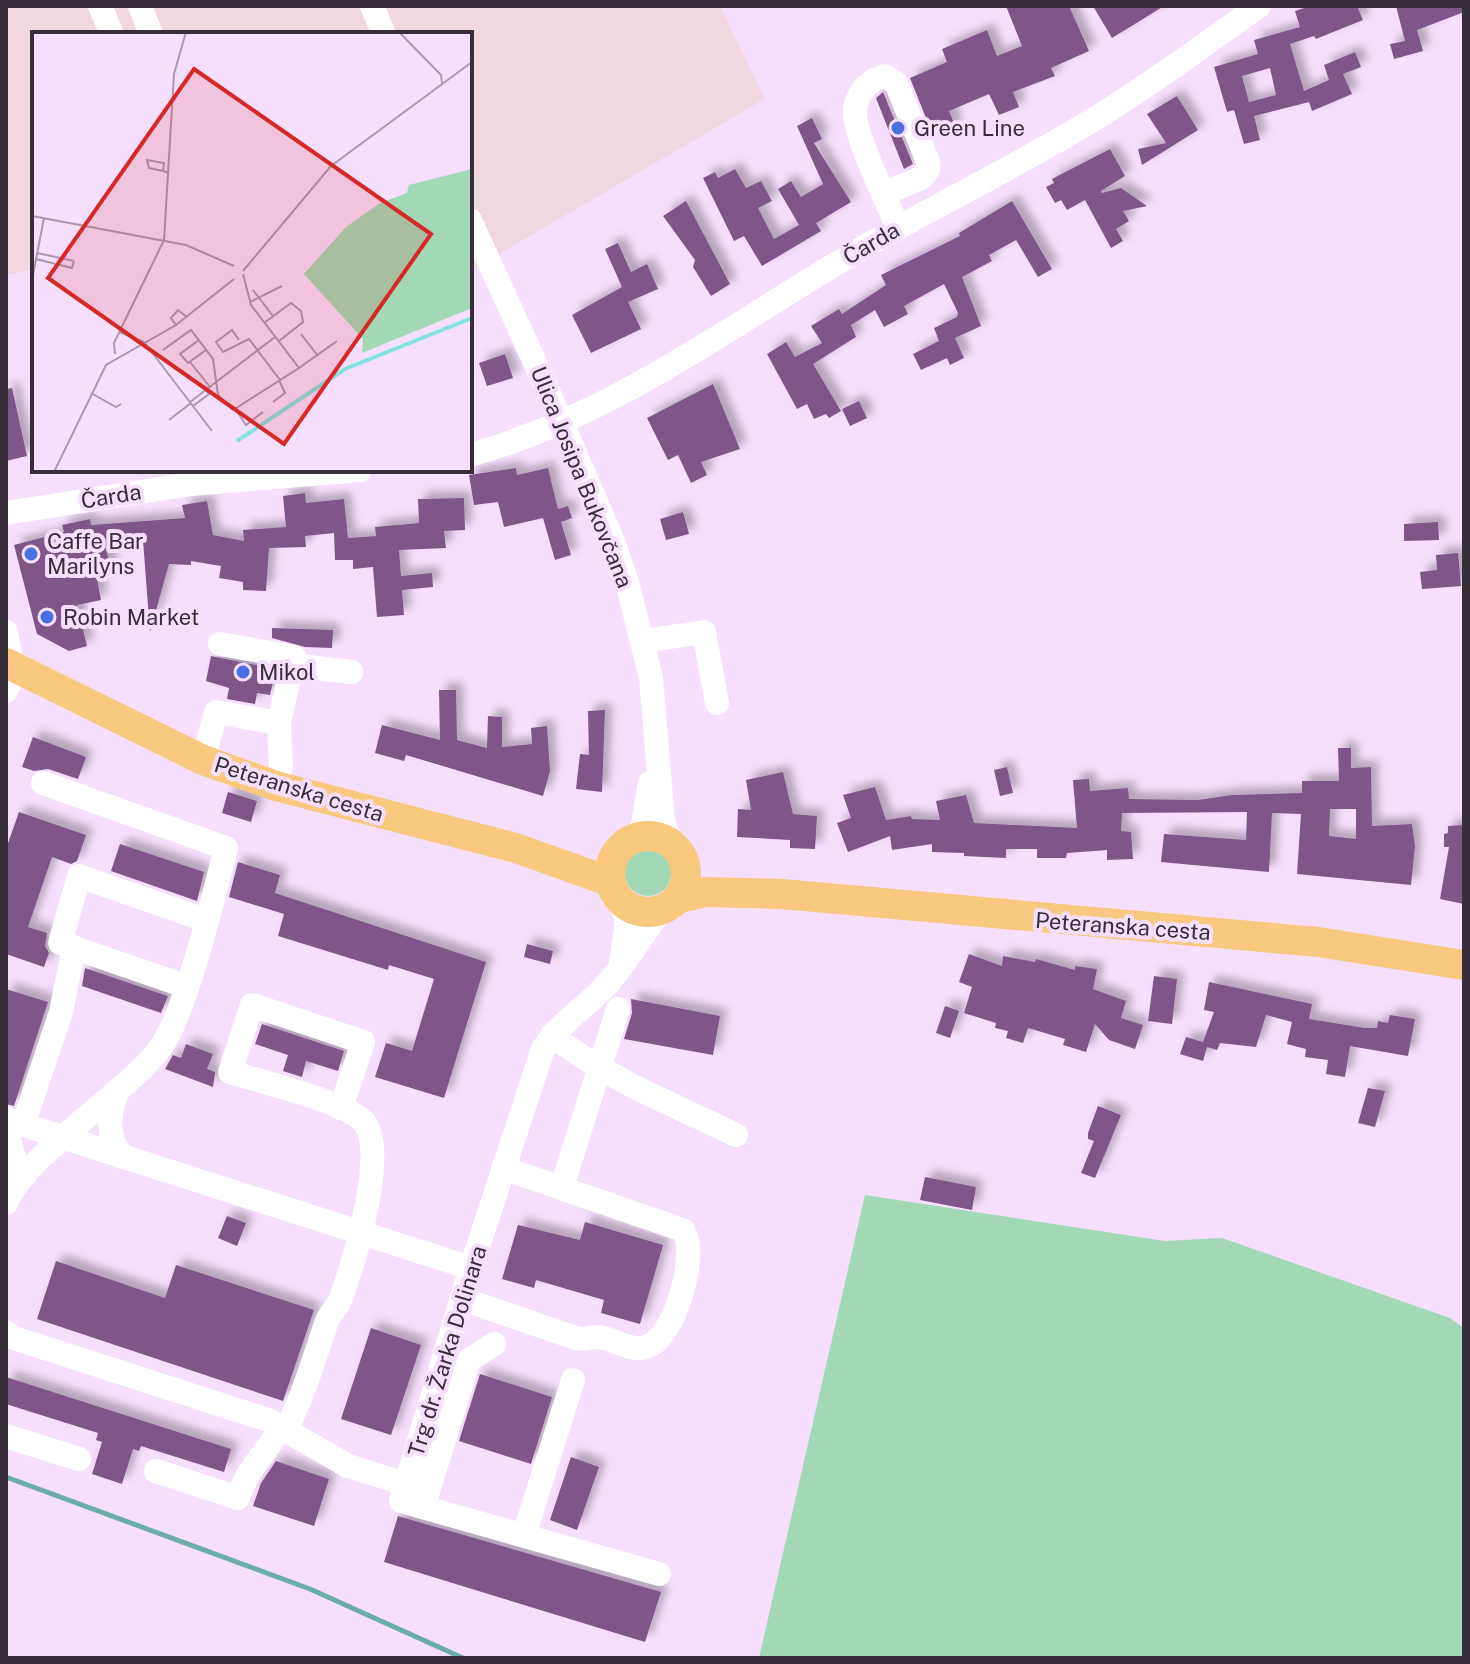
<svg xmlns="http://www.w3.org/2000/svg" width="1470" height="1664" font-family="'Public Sans',sans-serif">
  <style>
    .industrial { fill: #f0d7df }
    .green { fill: #a2d8b5 }
    .lines { fill: none; stroke-linecap: round; stroke-linejoin: round }
    .stream { stroke: #6dabaf; stroke-width: 5 }
    .building { fill: #7e5788; fill-rule: evenodd; filter: url(#shadow) }
    .minor { stroke: #fff; stroke-width: 24 }
    .major { stroke: #f8c87e; stroke-width: 30 }
    .poi-dot { fill: #4a6fe3; stroke: #f6dffc; stroke-width: 3 }
    .labels { text-anchor: middle; dominant-baseline: central; stroke-width: 8; stroke-linejoin: round; paint-order: stroke }
    .poi-label { font-size: 22px; fill: #372e39; stroke: #f6dffc; text-anchor: start }
    .street-label { font-size: 22px; fill: #372e39; stroke: #f6dffc }
    .inset-river { fill: none; stroke: #84e1e1; stroke-width: 4 }
    .inset-road { fill: none; stroke: #aa98ae; stroke-width: 2 }
    .view { fill: #d62828; fill-opacity: 0.15; stroke: #d62828; stroke-width: 4 }
    .inset-edge { fill: none; stroke: #372e39; stroke-width: 4 }
  </style>
  <defs>
    <filter id="shadow"><feDropShadow dx="7" dy="-7" stdDeviation="4" flood-color="#0004"/></filter>
  </defs>
  <rect width="100%" height="100%" fill="#f6dffc"/>
  <path class="industrial" d="M6,6h714l45,93 -295,172v-237h-436v235l-28,6z"/>
  <g class="green">
    <circle cx="648" cy="873" r="23"/>
    <path d="M865,1195l300,46 57,-3 228,80 14,10v330h-705z"/>
  </g>
  <g class="lines">
    <path class="stream" d="M6,1477l304,112 153,69"/>
  </g>
  <g class="building">
    <path d="M1006,6h63l20,45 -38,17 4,8 -42,16 6,15 -20,8 -10,-21 -40,17 7,17 -22,10 -24,-60 37,-16 -5,-13 45,-19 10,26 25,-10z"/>
    <path d="M1093,6h71l-52,32z"/>
    <path d="M1311,6h46l6,14 -47,19 -2,-3 -24,8 14,47 25,-11 -5,-15 31,-13 6,15 -18,7 9,20 -40,17 -3,-9 -55,14 6,24 -16,4 -10,-34 -7,2 -13,-45 44,-13 -4,-14 46,-13 -5,-16zM1270,68l6,27 -27,7 -7,-26z"/>
    <path d="M1396,6h68v6l-47,18 6,21 -29,8 -4,-15 15,-3z"/>
    <path d="M883,92l30,72 -9,5 -28,-71z"/>
    <path d="M1177,96l21,34 -56,35 -4,-16 28,-6 -19,-29z"/>
    <path d="M812,118l10,21 -8,4 37,59 -35,21 5,8 -59,35 -18,-30 -10,5 -31,-63 12,-6 3,6 17,-9 11,19 15,-7 11,20 -14,7 16,31 25,-14 -21,-36 13,-8 10,16 22,-13 -26,-58z"/>
    <path d="M1110,149l15,27 -24,15 1,2 19,-5 26,18 -24,5 6,10 -13,8 7,12 -12,7 -26,-48 -18,10 -6,-10 -6,3 -9,-16 8,-4 -2,-4z"/>
    <path d="M686,201l44,83 -19,12 -18,-29 2,-7 -32,-44z"/>
    <path d="M1012,201l40,68 -14,8 -22,-37 -27,15 3,6 -30,16 19,49 -26,12 9,20 -14,7 -3,-7 -26,12 -8,-16 26,-13 -5,-13 23,-11 1,-4 -14,-29 -40,22 4,8 -24,13 -9,-17 -24,15 5,12 -43,27 28,47 -12,7 -3,-4 -12,5 -7,-15 -10,5 -30,-55 19,-12 9,15 27,-14 -11,-17 28,-17 3,5 44,-29 -5,-10 79,-39 -1,-3z"/>
    <path d="M618,243l13,29 16,-8 11,25 -30,13 13,27 -50,24 -19,-38 50,-28 -17,-38z"/>
    <path d="M505,354l8,24 -26,8 -8,-23z"/>
    <path d="M713,384l27,65 -39,13 6,13 -16,8 -13,-28 -10,5 -21,-42z"/>
    <path d="M12,388l15,68 -21,5v-72z"/>
    <path d="M859,401l8,17 -17,8 -8,-17z"/>
    <path d="M516,468l1,7 31,-7 10,41 10,-3 4,12 -11,4 10,33 -16,5 -12,-42 -39,9 -6,-25 -24,3 -5,-30z"/>
    <path d="M305,493l1,10 38,-4 4,39 28,-2 -1,-9 44,-4 -1,-24 46,-1 1,32 -21,1 2,17 -47,2 2,26 31,-3 1,14 -31,3 2,25 -27,2 -4,-50 -20,2v-9h-18l-1,-27 -29,3 1,11 -37,1 -3,43 -23,-1v-8l-24,-4 2,-12 -30,-5v4l-22,-1 -19,68 -7,-92 -38,6 8,29 -16,4 4,21 -24,5 10,41 -18,5 -32,-17 -23,-89 50,-13 -2,-7 28,-6 1,6 94,-7 -3,-13 25,-4 6,34 31,6 -1,-11 43,-3 -3,-31z"/>
    <path d="M683,512l6,22 -23,6 -6,-21z"/>
    <path d="M1438,522l1,18 -35,1v-17z"/>
    <path d="M1458,553l3,33 -39,3 -2,-17 17,-2 -1,-15z"/>
    <path d="M272,628l61,2 -1,18 -27,-1 -33,-9z"/>
    <path d="M211,656l65,13 -6,26 -13,-2 -2,11 -28,-5 2,-11 -23,-7z"/>
    <path d="M439,690h17l1,50 30,8 1,-32 14,1v30l30,-3 -1,-16 16,-2 3,45 -7,25 -137,-41 -2,6 -29,-8 7,-28 58,15z"/>
    <path d="M605,710l-3,82 -26,-3 4,-35 9,1 -1,-44z"/>
    <path d="M33,737l53,20 -8,22 -30,-10 -14,2 -12,-4z"/>
    <path d="M1338,748h13v20l20,-1 1,59 40,-2 3,22 -4,39 -114,-11 4,-60 -29,-1 -3,59 -108,-10 3,-28 82,6 1,-28 -125,1 -1,18 10,1 2,27 -26,1v-10l-40,3 -1,5h-29v-9h-31v9l-42,-2v-3l-32,-1v-8l-40,6 -2,-14 -42,16 -11,-29 14,-5 -8,-23 32,-8 11,33 25,-4 1,3 28,1 -4,-19 30,-6 8,28 103,5 -4,-48 16,-1 1,12 38,-3 1,11 69,1 34,-5 70,-2v-12h37zM1330,809h26v30l-27,-3z"/>
    <path d="M1007,767l6,26 -13,3 -6,-26z"/>
    <path d="M783,772l10,42 24,2 -2,33 -25,-1v-8l-53,-3 1,-28 13,1 -5,-30z"/>
    <path d="M228,792l29,9 -6,21 -29,-9z"/>
    <path d="M19,812l67,23 -9,26 -6,3 -19,-7 -24,70 19,6 -2,13 4,7 -5,14 -38,-13v-105z"/>
    <path d="M1464,825v79l-24,-5 9,-52h-5v-13l4,-1v-7z"/>
    <path d="M120,844l84,28 -7,29 -86,-30z"/>
    <path d="M238,862l42,13 -5,18 211,69 -42,136 -69,-21 11,-34 26,8 22,-72 -45,-14 -1,5 -110,-34 6,-22 -55,-17z"/>
    <path d="M527,944l26,7 -3,13 -26,-7z"/>
    <path d="M969,954l33,12 1,-10 32,6 1,-3 39,11v-4l22,3 -4,20 33,12 -5,17 22,7 -8,24 -26,-9 -14,-16 -9,28 -23,-7 2,-6 -37,-11 -5,15 -17,-5 2,-7 -13,-3 1,-5 -32,-10 8,-26 -13,-5z"/>
    <path d="M85,968l83,28 -7,17 -79,-27z"/>
    <path d="M1154,976l23,3 -5,45 -24,-3z"/>
    <path d="M1209,982l103,22 -3,15 56,9h12l1,-7 10,2 2,-8 25,4 -7,37 -58,-10 -5,31 -19,-3 2,-14 -23,-3 1,-8 -19,-5 5,-22 -26,-7 -10,32 -36,-4 -3,7 -10,-3 -4,14 -23,-7 6,-17 17,5 11,-30 -10,-2z"/>
    <path d="M6,989l42,13 -34,104 -8,-2z"/>
    <path d="M631,999l89,17 -7,39 -89,-16 8,-26z"/>
    <path d="M945,1006l14,5 -9,27 -14,-5z"/>
    <path d="M262,1024l82,27 -6,20 -32,-10 -4,16 -19,-6 5,-16 -33,-11z"/>
    <path d="M186,1044l27,10 -6,15 8,3 -2,15 -48,-18 8,-14 8,3z"/>
    <path d="M1368,1088l17,3 -10,36 -17,-4z"/>
    <path d="M1098,1106l23,9 -26,63 -14,-5 13,-32 -6,-2v-6z"/>
    <path d="M925,1177l51,10 -4,23 -52,-10z"/>
    <path d="M227,1216l19,7 -9,23 -19,-8z"/>
    <path d="M585,1222l78,23 -23,79 -39,-11 3,-13 -68,-20 -2,8 -32,-9 16,-54 62,15z"/>
    <path d="M56,1261l109,37 11,-33 138,45 -31,91 -246,-82z"/>
    <path d="M371,1328l50,17 -30,90 -50,-16z"/>
    <path d="M480,1374l72,23 -21,67 -72,-23z"/>
    <path d="M6,1377l225,72 -7,23 -83,-26 -2,5 -6,-2 -11,35 -30,-10 10,-32 -6,-2 2,-7 -92,-29z"/>
    <path d="M571,1457l28,10 -22,63 -27,-10z"/>
    <path d="M276,1461l53,18 -15,47 -61,-20 8,-23z"/>
    <path d="M398,1516l263,76 -16,50 -261,-80z"/>
  </g>
  <g class="lines">
    <g class="minor">
      <path d="M100,6l12,28"/>
      <path d="M140,6l11,28"/>
      <path d="M372,6l12,28"/>
      <path d="M884,193l36,-14 8,-9v-8l-32,-79 -11,-7c-17,3 -30,20 -30,37 -1,21 33,91 43,114"/>
      <path d="M470,220l78,171 65,150 15,45 23,92 12,143 8,22"/>
      <path d="M470,455c137,-38 249,-121 369,-193 87,-53 179,-95 265,-149 53,-33 104,-71 155,-107"/>
      <path d="M6,513l185,-29 169,-14"/>
      <path d="M6,632l6,34"/>
      <path d="M643,641l61,-9 13,71"/>
      <path d="M220,644l74,13 -2,8"/>
      <path d="M6,691l10,-23"/>
      <path d="M279,723l13,-58 59,7"/>
      <path d="M203,760l13,-48 63,11 2,43 -5,20"/>
      <path d="M636,838l7,-14 7,-41"/>
      <path d="M621,900l6,23 -6,39"/>
      <path d="M185,986l-125,-43 19,-67 126,44"/>
      <path d="M552,1035c55,44 121,69 184,100"/>
      <path d="M117,1092c-9,25 -11,44 6,65"/>
      <path d="M6,1119l465,149"/>
      <path d="M23,1125l38,-113 13,-65"/>
      <path d="M6,1127l8,31 -4,34"/>
      <path d="M562,1187l56,-178"/>
      <path d="M6,1203c19,-47 116,-107 152,-152 27,-33 56,-157 68,-203l-183,-65"/>
      <path d="M462,1299l117,40c5,0 13,-2 18,-2 17,1 32,15 49,10 29,-8 53,-94 37,-117l-180,-62"/>
      <path d="M6,1332l8,6 254,82 80,46 58,18 65,-216 72,-219c18,-28 44,-42 65,-66 21,-23 35,-51 55,-74"/>
      <path d="M286,1430c18,-36 28,-71 41,-109 4,-9 12,-16 15,-26 12,-34 48,-150 20,-175 -22,-20 -101,-38 -132,-48l22,-67 111,37 -22,66"/>
      <path d="M6,1436l73,23"/>
      <path d="M156,1471l82,27c10,-32 28,-44 43,-71"/>
      <path d="M406,1484l-5,17 258,73"/>
      <path d="M423,1507l46,-147 25,-16"/>
      <path d="M524,1535l49,-155"/>
    </g>
    <g class="major">
      <path d="M6,663l197,97 73,26 240,62 95,34"/>
      <circle cx="648" cy="874" r="38"/>
      <path d="M677,899l28,-7 77,2 536,48 146,23"/>
    </g>
  </g>
  <g class="poi-dot">
    <circle cx="898" cy="128" r="8"/>
    <circle cx="31" cy="554" r="8"/>
    <circle cx="47" cy="617" r="8"/>
    <circle cx="243" cy="672" r="8"/>
  </g>
  <g class="labels">
    <g class="poi-label">
      <text x="914" y="128">Green Line</text>
      <text x="47" y="541">Caffe Bar<tspan x="47" dy="25">Marilyns</tspan></text>
      <text x="63" y="617">Robin Market</text>
      <text x="259" y="672">Mikol</text>
    </g>
    <g class="street-label">
      <text transform="translate(871 243) rotate(-30)">Čarda</text>
      <text transform="translate(582 477) rotate(68)">Ulica Josipa Bukovčana</text>
      <text transform="translate(111 496) rotate(-9)">Čarda</text>
      <text transform="translate(299 789) rotate(17)">Peteranska cesta</text>
      <text transform="translate(1123 926) rotate(4)">Peteranska cesta</text>
      <text transform="translate(447 1351) rotate(-73)">Trg dr. Žarka Dolinara</text>
    </g>
  </g>
  <g transform="translate(32 32)">
    <rect width="440" height="440" fill="#f6dffc"/>
    <path d="M440,137v139l-110,45 1,-14 -59,-65 42,-47 34,-24 27,-10 2,-8z" fill="#a2d8b5"/>
    <path class="inset-river" d="M205,409l108,-72 127,-51"/>
    <path class="inset-road" d="M367,0l42,43 1,8M131,139l1,-8 -17,-3 2,8 14,3 6,2M0,184l154,29 48,21M5,221l37,8M4,227l36,9 2,-7M211,239l88,-105 141,-104M0,248l12,-62M221,258l20,26M218,270l32,-16M232,291l27,-20 10,8 2,11 -24,19M144,293l-5,-7 7,-8 9,7M87,300l25,10M269,302l17,22M167,308l-19,14 8,9 18,-13M207,308l-7,-10 -16,12 7,10 26,-13 31,41M112,310l68,89M131,318l28,-20 22,29 5,36 15,15 66,-42 -48,-63 -8,-31M83,322l-1,-11 50,-103 10,-166 12,-42M158,330l20,25M267,336l38,-27M59,361l25,14 5,-3M158,370l85,-65M241,370l12,-9 -6,-13M161,374l16,-12 -3,-4M204,378l10,15 17,-13M137,388l22,-17M22,440l52,-107 70,-40 58,-46"/>
    <path class="view" d="M162,37l237,165 -147,210 -236,-166z"/>
    <rect width="440" height="440" class="inset-edge"/>
  </g>
  <rect width="1470" height="1664" fill="none" stroke="#372e39" stroke-width="16"/>
</svg>
